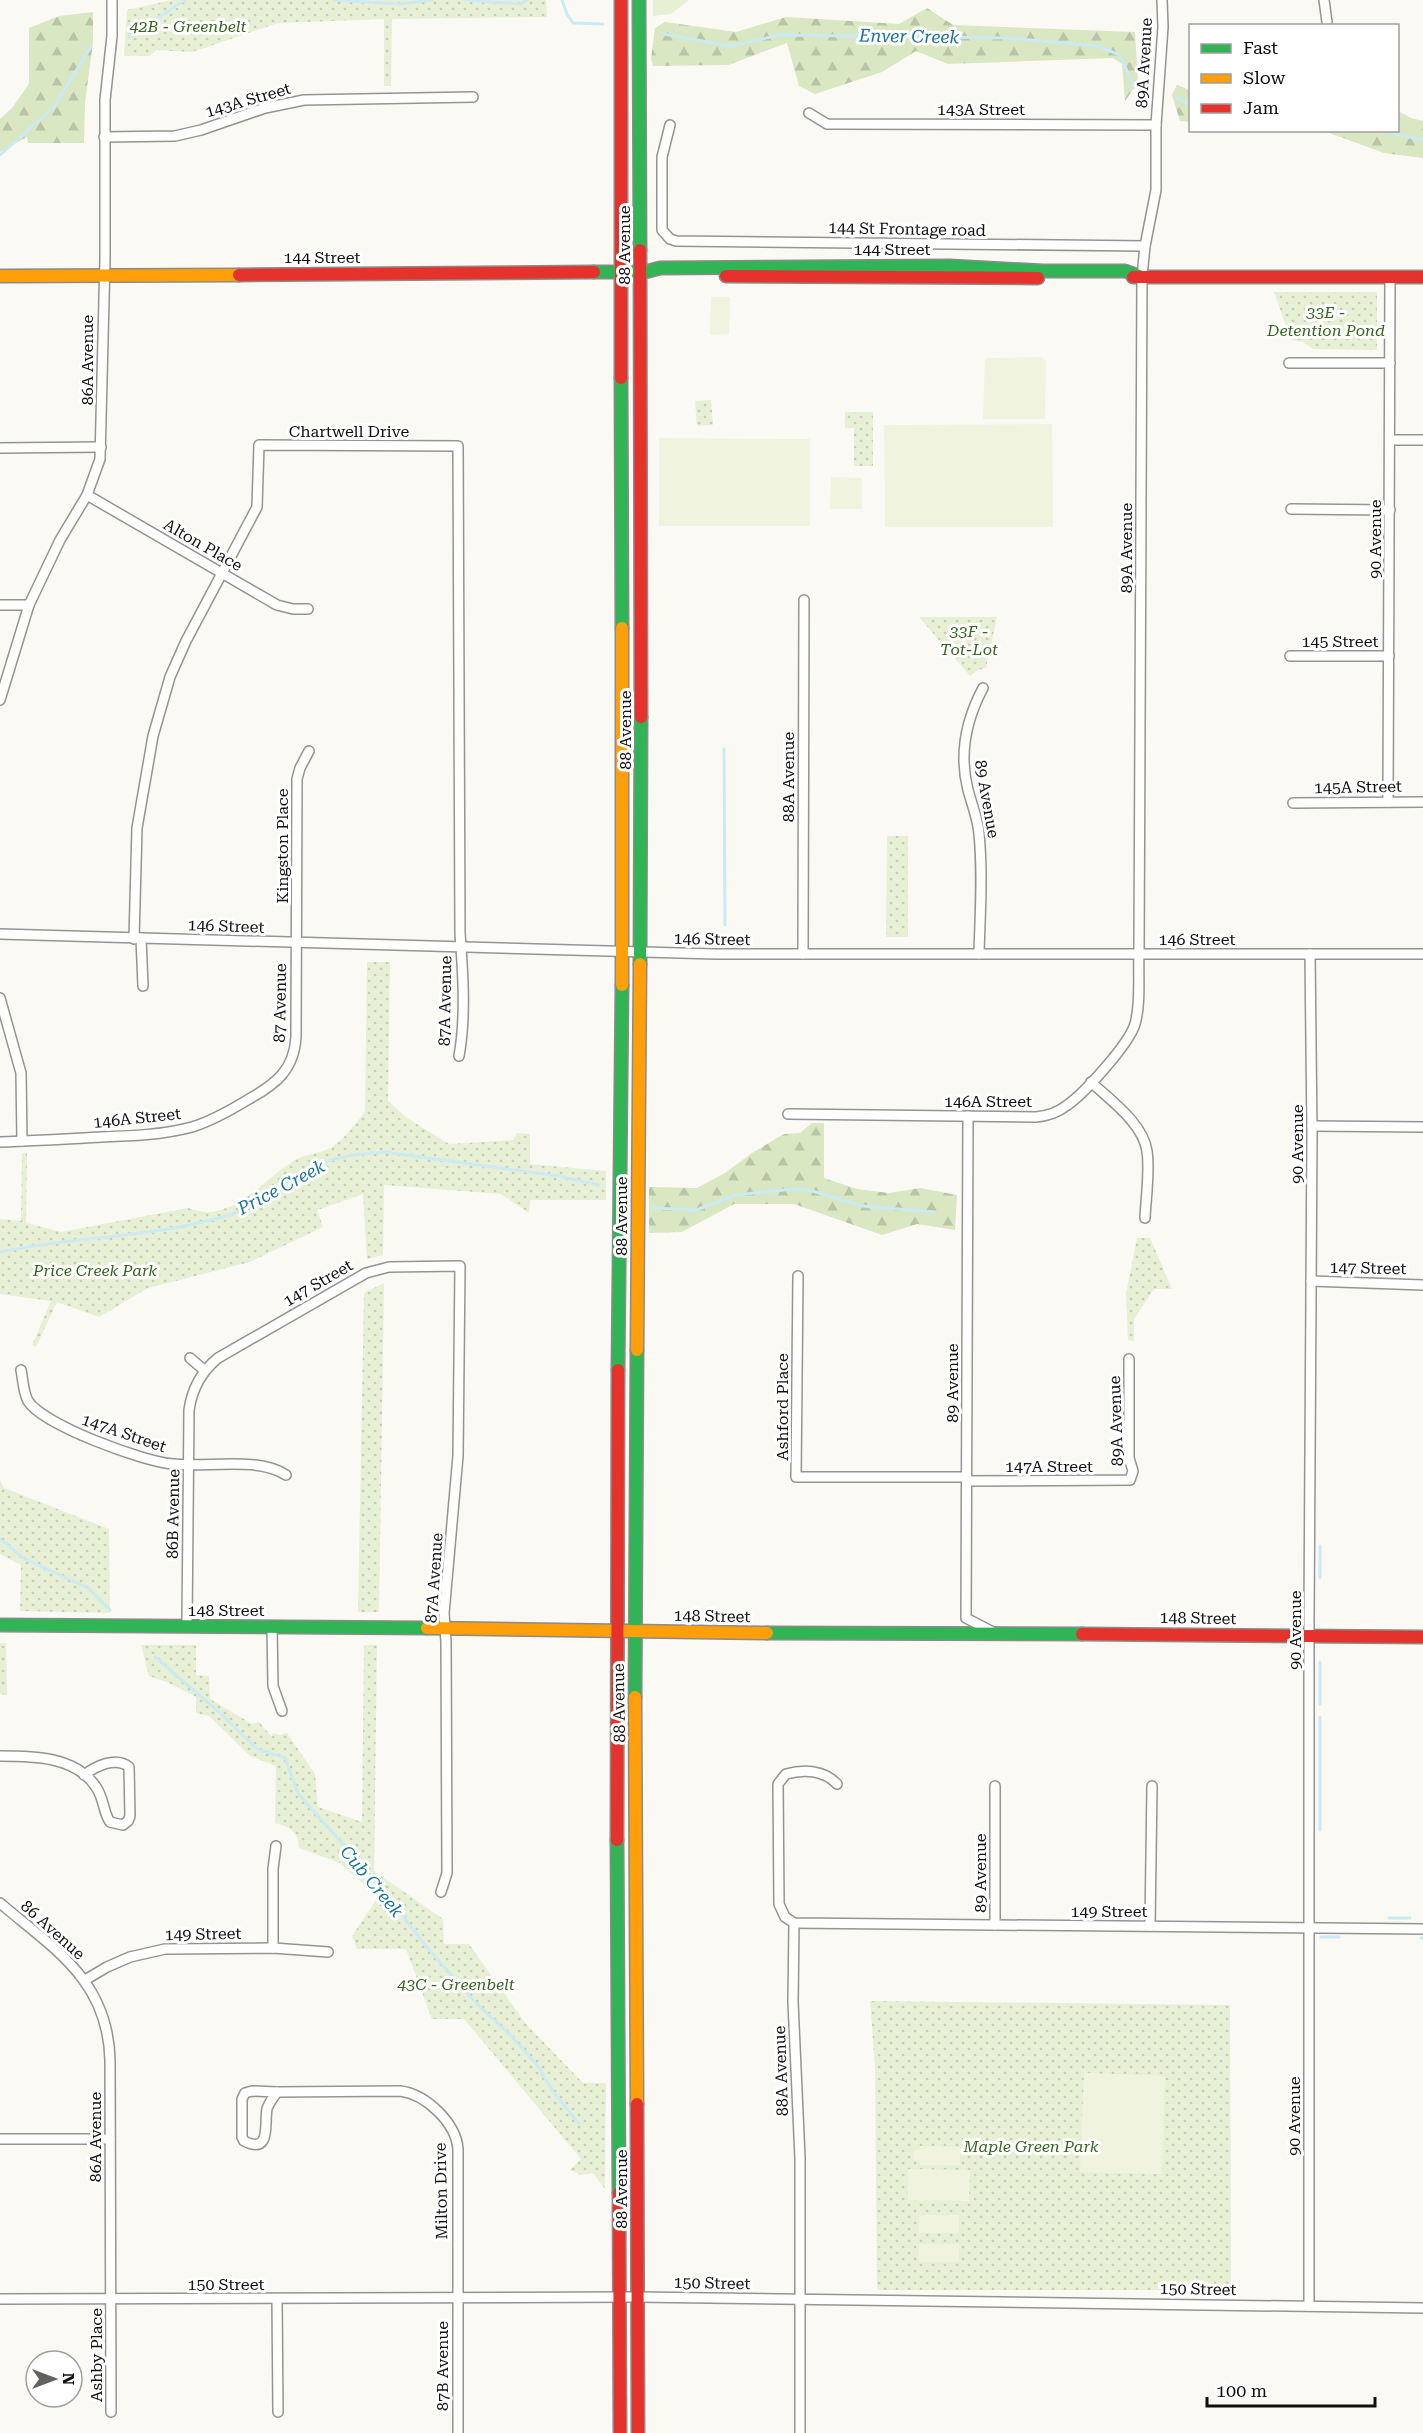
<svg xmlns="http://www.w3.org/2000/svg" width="1423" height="2433" font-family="'Roboto Serif',serif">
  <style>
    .grass { fill: #e7f0d5 }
    .forest { fill: url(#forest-firs) }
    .park { fill: url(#park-dots) }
    .pitch { fill: #f0f4de }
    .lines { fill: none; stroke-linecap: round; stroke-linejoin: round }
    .stream { stroke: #cbeaf4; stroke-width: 3 }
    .street-casing { stroke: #959492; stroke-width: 12 }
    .fast-casing { stroke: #8c8b89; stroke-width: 15 }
    .slow-casing { stroke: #8c8b89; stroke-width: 15 }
    .jam-casing { stroke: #8c8b89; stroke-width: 15 }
    .street { stroke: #fefefd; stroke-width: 9 }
    .fast { stroke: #30b455; stroke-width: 12 }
    .slow { stroke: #ff9f0a; stroke-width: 12 }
    .jam { stroke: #e5322d; stroke-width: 12 }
    .labels { text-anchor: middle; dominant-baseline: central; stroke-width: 6; stroke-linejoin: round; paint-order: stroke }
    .park-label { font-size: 16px; font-style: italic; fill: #366520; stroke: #fff }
    .street-label { font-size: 16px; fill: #0f0f0f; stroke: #fff }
    .water-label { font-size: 18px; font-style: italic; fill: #1b729d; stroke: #fff }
  </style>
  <defs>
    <pattern id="forest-firs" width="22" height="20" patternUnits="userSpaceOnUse" patternTransform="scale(1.5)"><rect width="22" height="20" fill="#d9e7c3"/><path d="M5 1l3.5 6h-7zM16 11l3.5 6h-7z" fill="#b9c5a6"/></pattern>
    <pattern id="park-dots" width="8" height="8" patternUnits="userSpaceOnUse" patternTransform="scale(1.5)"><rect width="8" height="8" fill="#e7f0d5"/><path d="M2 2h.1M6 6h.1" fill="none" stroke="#c5cdb6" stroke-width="1.8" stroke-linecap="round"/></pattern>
  </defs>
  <rect width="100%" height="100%" fill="#fbf9f4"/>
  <path class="grass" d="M653,0h36l-18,14 -18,2z"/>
  <g class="forest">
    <path d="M927,8l26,17 182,7 3,50 -13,19 -3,-37 -9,-6 -165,6 -32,-13 -34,21 -67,22 -16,-8 -12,-43 -59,22 -75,1 -2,-7 4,-31 10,-6 71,10 50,-15 113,7z"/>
    <path d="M93,12v30l-8,61 -1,40h-56l-1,-6 -27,15v-33l12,-11 17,-24v-56l30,-12z"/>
    <path d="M1177,85l13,5v32l-10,-1 -8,-26z"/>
    <path d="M1398,111l13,7 12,3v37l-39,-5 -60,-22 74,-1z"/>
    <path d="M812,1123h12v55l33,11 32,4 31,-5 37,7 -2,35 -38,-6 -35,11 -88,-31h-60l-52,28 -33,1v-46l48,1 28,-15 27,-20 32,-19 16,-1z"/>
  </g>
  <g class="park">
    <path d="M172,0h374l1,17 -155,2 -1,67h-7v-67l-106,4 -86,29 -35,-2 -8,6h-25l3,-46z"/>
    <path d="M1274,292h103v58l-64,-1 -10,-7 -12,-2z"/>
    <path d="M711,400l2,25 -16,1 -2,-25z"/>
    <path d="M845,412h28v54h-19v-38h-9z"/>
    <path d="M919,617h78l-11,51 -8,2 -8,6z"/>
    <path d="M887,836h21v101h-22z"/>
    <path d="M367,962h23l-2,139 19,17 42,26 64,-4 4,-7 13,1v30l76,7v29h-76l-1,13 -28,-19 -117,-9 -1,70 -16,4 -4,-65 -46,16 6,17 -73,35 -102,26 -49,29 -42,-15 -21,45 -4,-2 19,-44 -51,-7v-75l21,2 1,-68h5l-1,70 35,9 127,-24c7,2 16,5 22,4 35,-4 57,-35 85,-52 11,-6 24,-6 35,-12 14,-8 25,-24 35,-36z"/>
    <path d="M1137,1238h13l22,51h-18l-20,30v22l-6,-1 -2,-46z"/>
    <path d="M384,1283l-5,329h-21l6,-319z"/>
    <path d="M0,1480l4,8 105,41 1,84 -90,-2 1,-46 -21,-11z"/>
    <path d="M0,1643h6l1,52 -7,-1z"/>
    <path d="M141,1645h55v30l13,1 1,23 42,25 7,-2 13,15 1,-4 7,2 7,-2 28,41 3,33 44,15 2,-177h13l-3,226 69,48 1,25h25l57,80 57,59h23l-1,106 -12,-16 -12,2 -11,-5 11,-11 -117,-140h-32l-26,-70h-49l-5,-13 26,-39 -38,-34 -41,-15c-1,-16 -8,-21 -24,-25l1,-57 -26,-10 -41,-40 -13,-3v-16l-27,-14 -20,-7z"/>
    <path d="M870,2001l360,4 1,285h-354l-2,-224z"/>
  </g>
  <g class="pitch">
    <path d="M711,297h19l-1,37 -19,1z"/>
    <path d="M1041,357l5,4 -1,58h-62l2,-61z"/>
    <path d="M1052,424l1,103h-168l-1,-102z"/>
    <path d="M659,438l151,1v87h-151z"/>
    <path d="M831,477l31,1v31h-32z"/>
    <path d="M1084,2073l81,3 -3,98 -82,-2z"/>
    <path d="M920,2146l40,1v18h-40v-4l-7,-1 1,-10h6z"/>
    <path d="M908,2169l62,1 -1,31 -61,-1z"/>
    <rect x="919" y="2215" width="40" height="18"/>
    <rect x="919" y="2244" width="40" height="18"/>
  </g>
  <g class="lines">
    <g class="stream">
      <path d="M334,0l65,4 33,-4"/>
      <path d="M465,0l56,4 6,-4"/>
      <path d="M562,0l5,14 6,9 30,1"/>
      <path d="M663,34l68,12 49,-11 227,3 91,8 22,9 14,32"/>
      <path d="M129,37l56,-37"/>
      <path d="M1176,98l14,5"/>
      <path d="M1378,130l45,10"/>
      <path d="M0,155l53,-47 38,-61"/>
      <path d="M724,749l1,176"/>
      <path d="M653,1208l43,2 40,-15 58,-6 15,1 53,16 71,6"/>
      <path d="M0,1252c74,-16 152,-14 226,-36 28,-8 49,-29 74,-43 26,-15 55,-19 84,-21l174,24 41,9"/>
      <path d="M0,1539l25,20 63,29 22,22"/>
      <path d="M1320,1546v32"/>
      <path d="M155,1657l64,55 38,37 28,9 12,33 4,6 80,90 40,53 52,60 38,36 27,30 14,24 27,34"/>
      <path d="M1320,1704v-42"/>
      <path d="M1320,1830v-113"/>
      <path d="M1389,1918h21"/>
      <path d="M1321,1937h18"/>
      <path d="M1421,1938h2"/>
    </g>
    <defs>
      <g id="street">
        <path d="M1324,0l3,22"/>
        <path d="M809,113l18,11 329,1"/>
        <path d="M670,125l-8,32v73l8,9 6,2 469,5"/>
        <path d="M104,137l71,-1 26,-6 64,-22 39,-8 169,-3"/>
        <path d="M1289,363h101"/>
        <path d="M1390,440h33"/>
        <path d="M0,448l101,-1"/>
        <path d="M87,495l190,110 16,4h15"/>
        <path d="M1291,509l99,1"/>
        <path d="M0,605h29"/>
        <path d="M1290,656h99"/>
        <path d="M0,700l29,-95 31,-65 27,-45 13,-36 5,-200v-159l7,-64v-36"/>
        <path d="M1388,802l2,-526"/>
        <path d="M1293,803l130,-1"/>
        <path d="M0,934l716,20h707"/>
        <path d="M141,938l2,48"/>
        <path d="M134,939l3,-111 16,-92 17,-59 16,-36 71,-134 2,-62 199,1 2,487c3,40 6,84 -1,123"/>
        <path d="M803,954l1,-354"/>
        <path d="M979,954c1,-39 4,-80 0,-120 -1,-15 -7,-29 -11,-44 -9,-35 -2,-70 15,-102"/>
        <path d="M0,998l21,75 1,68"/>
        <path d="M1091,1082c19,18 52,41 56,69 3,21 -1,45 -2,67"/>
        <path d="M788,1114l248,3c11,-1 21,-4 30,-11 18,-12 63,-62 69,-82 6,-21 3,-48 4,-70l3,-678 3,-30 11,-56v-65l7,-98 -1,-27"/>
        <path d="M968,1116l-2,502 27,14"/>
        <path d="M1312,1126l111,1"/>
        <path d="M0,1142c34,-1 67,-3 101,-5 30,-1 61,-2 91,-10 20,-6 39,-17 57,-28 27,-15 45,-29 47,-62l1,-258 3,-11 9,-17"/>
        <path d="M798,1276l-2,201h171"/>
        <path d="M1311,1281l112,4"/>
        <path d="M190,1358l14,12"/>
        <path d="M21,1370c2,9 2,22 7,31 15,24 116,61 145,63 34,4 84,-8 113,11"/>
        <path d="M967,1481l163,-1 3,-9 -4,-13v-99"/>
        <path d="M187,1626l2,-216c3,-21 13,-39 29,-52l148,-85 23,-6 71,-1 -2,190 -14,157 2,29 1,231 -6,19"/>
        <path d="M272,1626l1,60 9,25"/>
        <path d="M0,1756c32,0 76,0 96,31 8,11 7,25 14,35l13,3 5,-4 2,-5 -1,-49c-13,-11 -33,-1 -45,8"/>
        <path d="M837,1784c-13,-14 -33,-15 -51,-10l-8,10 1,120 6,13 9,6 629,6"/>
        <path d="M995,1786v139"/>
        <path d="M0,1903c54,46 108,77 110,157l1,352"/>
        <path d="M794,1923l-1,79 7,156v275"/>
        <path d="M1150,1926l2,-140"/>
        <path d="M273,1948v-79l3,-23"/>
        <path d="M85,1980l22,-13 23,-10 35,-8 108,-1 55,4"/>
        <path d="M252,2091l25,1c-3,5 -8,10 -10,17 -3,14 5,46 -23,32l-2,-4v-38l3,-6z"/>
        <path d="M277,2092l123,-1c26,3 56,32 58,58v284"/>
        <path d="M0,2139h110"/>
        <path d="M0,2299l638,-2 785,11"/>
        <path d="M277,2299l1,113"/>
        <path d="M1309,2306v-689l3,-484 -2,-179"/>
      </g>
      <g id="fast">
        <path d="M639,0l1,250"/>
        <path d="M594,272h51l15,-4 289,-2 94,5h82l14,5"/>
        <path d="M621,378l1,250"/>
        <path d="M640,964l1,-247"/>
        <path d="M618,1370l4,-385"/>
        <path d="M0,1625l427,3"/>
        <path d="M767,1633l315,1"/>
        <path d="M635,1697l2,-347"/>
        <path d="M617,1840l2,353"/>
      </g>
      <g id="slow">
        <path d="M0,276l239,-1"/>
        <path d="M622,985v-357"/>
        <path d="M637,1350l3,-386"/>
        <path d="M427,1628l340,5"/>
        <path d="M635,1697l2,407"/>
      </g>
      <g id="jam">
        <path d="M621,0v378"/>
        <path d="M640,250l1,467"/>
        <path d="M239,275l355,-3"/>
        <path d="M726,276l312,2"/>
        <path d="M1133,277h290"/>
        <path d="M1082,1634l341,3"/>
        <path d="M617,1840l1,-470"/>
        <path d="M637,2104l1,329"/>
        <path d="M619,2193l1,240"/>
      </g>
    </defs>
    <use href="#street" class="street-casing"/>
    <use href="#fast" class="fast-casing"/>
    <use href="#slow" class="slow-casing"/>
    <use href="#jam" class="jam-casing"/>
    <use href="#street" class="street"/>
    <use href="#fast" class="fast"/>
    <use href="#slow" class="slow"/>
    <use href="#jam" class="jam"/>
  </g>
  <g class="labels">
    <g class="park-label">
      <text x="188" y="26">42B - Greenbelt</text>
      <text x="1326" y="312">33E -<tspan x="1326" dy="18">Detention Pond</tspan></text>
      <text x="969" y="631">33F -<tspan x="969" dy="18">Tot-Lot</tspan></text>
      <text x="95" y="1270">Price Creek Park</text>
      <text x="456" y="1984">43C - Greenbelt</text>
      <text x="1031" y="2146">Maple Green Park</text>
    </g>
    <g class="street-label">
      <text transform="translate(1144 63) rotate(-87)">89A Avenue</text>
      <text transform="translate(248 100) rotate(-16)">143A Street</text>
      <text x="981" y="109">143A Street</text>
      <text transform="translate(907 229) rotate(1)">144 St Frontage road</text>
      <text transform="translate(624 245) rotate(-90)">88 Avenue</text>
      <text x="892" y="249">144 Street</text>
      <text x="322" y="257">144 Street</text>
      <text transform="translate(87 360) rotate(-90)">86A Avenue</text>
      <text x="349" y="431">Chartwell Drive</text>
      <text transform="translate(1375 539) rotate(-90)">90 Avenue</text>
      <text transform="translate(203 545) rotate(30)">Alton Place</text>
      <text transform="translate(1126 548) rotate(-90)">89A Avenue</text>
      <text x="1340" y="641">145 Street</text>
      <text transform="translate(625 730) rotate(-90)">88 Avenue</text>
      <text transform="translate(788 777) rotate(-90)">88A Avenue</text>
      <text transform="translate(1358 787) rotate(-1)">145A Street</text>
      <text transform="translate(987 799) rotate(80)">89 Avenue</text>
      <text transform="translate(282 846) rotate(-90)">Kingston Place</text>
      <text transform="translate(226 926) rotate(2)">146 Street</text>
      <text transform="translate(712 939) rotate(1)">146 Street</text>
      <text x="1197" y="939">146 Street</text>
      <text transform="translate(445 1001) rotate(-89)">87A Avenue</text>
      <text transform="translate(280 1003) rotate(-89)">87 Avenue</text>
      <text x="988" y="1101">146A Street</text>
      <text transform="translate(137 1118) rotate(-6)">146A Street</text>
      <text transform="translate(1297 1144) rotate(-90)">90 Avenue</text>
      <text transform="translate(621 1216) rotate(-90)">88 Avenue</text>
      <text transform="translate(1368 1268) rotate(1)">147 Street</text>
      <text transform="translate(318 1283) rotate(-30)">147 Street</text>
      <text transform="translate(952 1383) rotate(-90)">89 Avenue</text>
      <text transform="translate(782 1407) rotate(-90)">Ashford Place</text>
      <text transform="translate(1116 1421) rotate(-92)">89A Avenue</text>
      <text transform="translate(124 1433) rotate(19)">147A Street</text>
      <text x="1049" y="1466">147A Street</text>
      <text transform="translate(173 1514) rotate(-89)">86B Avenue</text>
      <text transform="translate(434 1578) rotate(-86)">87A Avenue</text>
      <text x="226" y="1610">148 Street</text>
      <text transform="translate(712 1616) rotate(1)">148 Street</text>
      <text transform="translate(1198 1618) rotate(1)">148 Street</text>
      <text transform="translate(1295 1630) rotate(-90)">90 Avenue</text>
      <text transform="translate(619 1703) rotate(-91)">88 Avenue</text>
      <text transform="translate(980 1873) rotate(-90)">89 Avenue</text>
      <text x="1109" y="1911">149 Street</text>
      <text transform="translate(53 1930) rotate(42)">86 Avenue</text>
      <text transform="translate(203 1934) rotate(-1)">149 Street</text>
      <text transform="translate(781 2071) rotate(-92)">88A Avenue</text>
      <text transform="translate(1294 2116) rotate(-90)">90 Avenue</text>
      <text transform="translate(95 2137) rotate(-90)">86A Avenue</text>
      <text transform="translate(621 2189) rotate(-90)">88 Avenue</text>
      <text transform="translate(441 2191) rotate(-91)">Milton Drive</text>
      <text transform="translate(712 2283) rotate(1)">150 Street</text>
      <text x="226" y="2284">150 Street</text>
      <text transform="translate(1198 2289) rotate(1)">150 Street</text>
      <text transform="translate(96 2355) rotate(-90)">Ashby Place</text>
      <text transform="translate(442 2366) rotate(-90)">87B Avenue</text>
    </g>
    <g class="water-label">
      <text transform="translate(909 36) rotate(1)">Enver Creek</text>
      <text transform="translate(281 1187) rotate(-28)">Price Creek</text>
      <text transform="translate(372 1881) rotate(50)">Cub Creek</text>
    </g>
  </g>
  <rect x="1189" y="24" width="210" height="108" fill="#ffffff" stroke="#9f9f9f" stroke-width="1.5"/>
  <rect x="1201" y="44" width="30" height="9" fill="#30b455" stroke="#9f9f9f" stroke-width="1.5"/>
  <text x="1243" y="54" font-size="18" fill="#0f0f0f">Fast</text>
  <rect x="1201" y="74" width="30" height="9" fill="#ff9f0a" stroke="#9f9f9f" stroke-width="1.5"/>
  <text x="1243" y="84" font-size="18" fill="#0f0f0f">Slow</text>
  <rect x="1201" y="104" width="30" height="9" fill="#e5322d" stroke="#9f9f9f" stroke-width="1.5"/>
  <text x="1243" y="114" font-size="18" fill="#0f0f0f">Jam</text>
  <g transform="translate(54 2379) rotate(90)"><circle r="28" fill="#ffffff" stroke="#9f9f9f" stroke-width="1.5"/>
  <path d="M0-4.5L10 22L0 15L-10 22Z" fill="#62615f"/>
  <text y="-9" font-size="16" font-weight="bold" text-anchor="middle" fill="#0f0f0f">N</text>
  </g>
  <path d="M1207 2397v9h168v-9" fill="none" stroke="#0f0f0f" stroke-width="3"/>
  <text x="1216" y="2397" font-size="18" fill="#0f0f0f" stroke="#ffffff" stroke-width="4.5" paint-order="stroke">100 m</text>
</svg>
